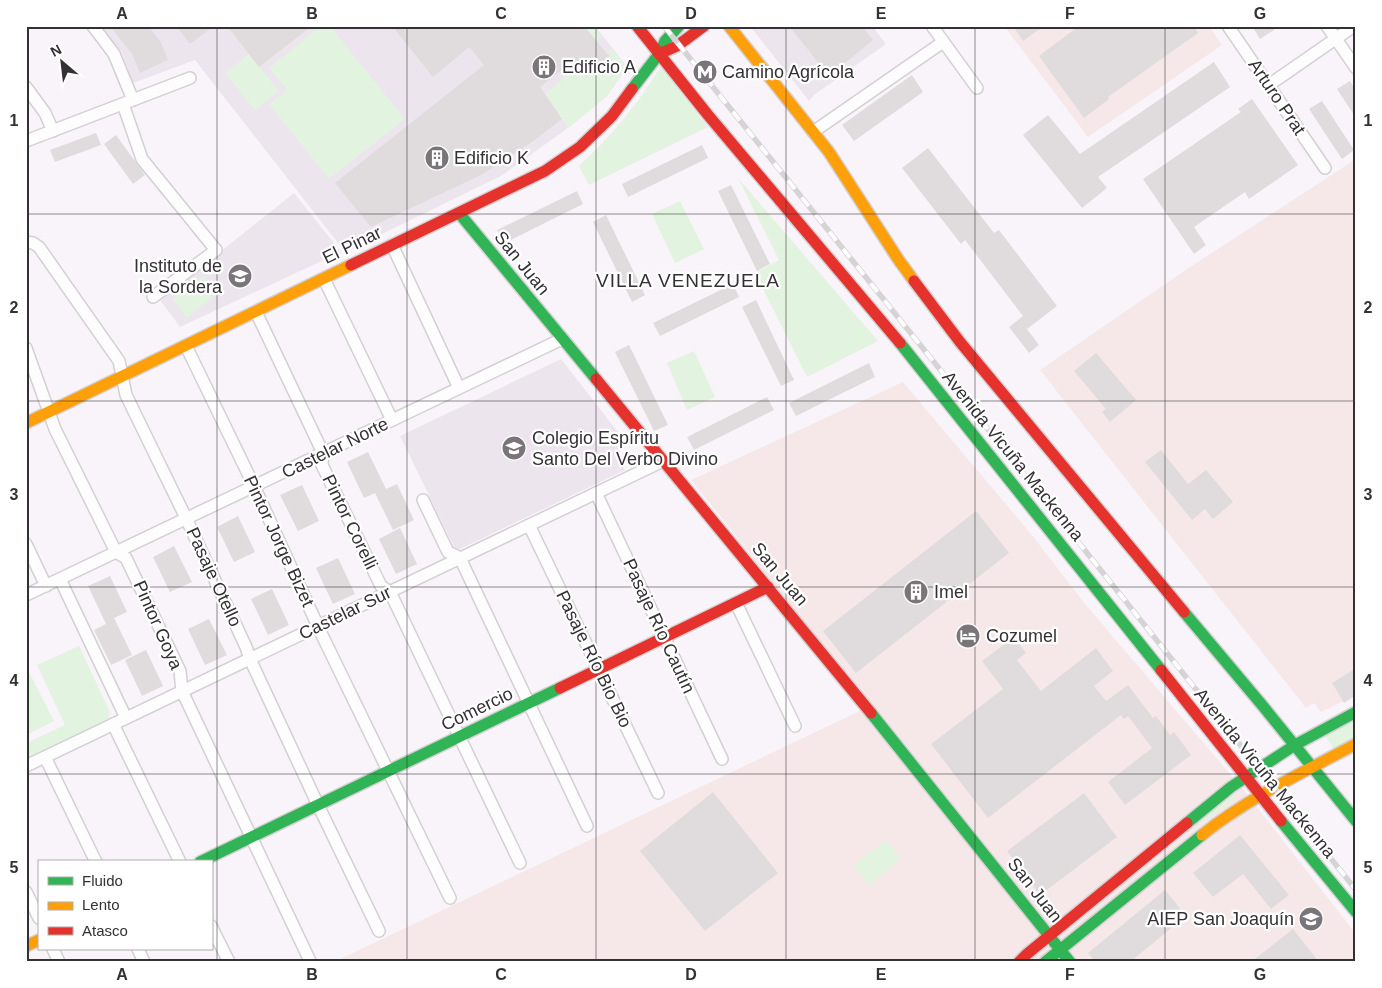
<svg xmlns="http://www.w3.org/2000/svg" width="1382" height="988" font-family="Helvetica,sans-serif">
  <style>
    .built { fill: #ede5ee }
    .industrial { fill: #f6e8e9 }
    .green { fill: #e2f3e0 }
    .building { fill: #e0dcdd }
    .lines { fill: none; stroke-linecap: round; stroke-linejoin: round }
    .street-casing { stroke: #d3d0d3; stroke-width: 14 }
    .fast-casing { stroke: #d3d0d3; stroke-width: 14 }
    .slow-casing { stroke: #d3d0d3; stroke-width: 14 }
    .jam-casing { stroke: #d3d0d3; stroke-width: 14 }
    .street { stroke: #fefdfe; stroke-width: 11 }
    .fast { stroke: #30b455; stroke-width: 11 }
    .slow { stroke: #ff9f0a; stroke-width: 11 }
    .jam { stroke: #e5322d; stroke-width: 11 }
    .rail-casing { stroke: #d4d4d4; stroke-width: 5.5 }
    .rail { stroke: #fff; stroke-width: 4; stroke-dasharray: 11; stroke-linecap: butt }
    .grid { fill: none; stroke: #343134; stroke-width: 1; stroke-opacity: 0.55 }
    .labels { text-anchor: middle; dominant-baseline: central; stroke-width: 4.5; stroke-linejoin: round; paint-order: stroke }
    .poi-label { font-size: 18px; fill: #343134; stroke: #fff; text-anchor: start }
    .street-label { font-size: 18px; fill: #343134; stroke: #fff }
    .neighbourhood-label { font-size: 19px; letter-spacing: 1px; fill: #343134; stroke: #fff }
    .neatline { fill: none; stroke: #343134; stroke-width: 2 }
    .grid-label { font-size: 16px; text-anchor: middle; font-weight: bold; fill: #343134 }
  </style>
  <rect width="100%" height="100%" fill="#f9f4f9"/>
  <g class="built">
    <path d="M100,26h495l32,41 -20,29 -39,32 -67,48 -156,76 -150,-192 -62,23 -11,-30z"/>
    <path d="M750,26h122l14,18 -72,51 -5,6z"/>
    <path d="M294,193l47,59 -161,75 -20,-27z"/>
    <path d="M561,359l64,82 -7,14 7,15 -169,81 -56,-115z"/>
  </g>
  <g class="industrial">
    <path d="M1004,26h205l13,19 -134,92z"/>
    <path d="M1356,159v536l-35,17 -7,-9 -8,5 -266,-338 144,-99z"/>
    <path d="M903,382l128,152 55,71 156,183 114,146v28h-1022l536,-256 -94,-120 -85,-106z"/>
  </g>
  <g class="green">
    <path d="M321,26h9l75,93 -76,60 -60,-75 18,-14 -18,-22z"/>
    <path d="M584,26h9l9,11 -5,5z"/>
    <path d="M611,48l16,19 -20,29 -39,32 -23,-34 32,-27 9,11 26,-21 -4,-5z"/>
    <path d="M249,54l30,37 -24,19 -30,-37z"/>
    <path d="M661,66l47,61 -119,58 -10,-19c33,-30 59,-62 82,-100z"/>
    <path d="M738,178l140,163 -71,36 -52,-104 24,-13z"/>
    <path d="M680,201l24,48 -29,14 -23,-49z"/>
    <path d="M203,276l14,18 -30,24 -14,-19z"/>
    <path d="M694,351l21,46 -28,13 -20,-47z"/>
    <path d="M79,646l31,66 -3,10 -77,36 -4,-8v-7l39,-18 -28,-60z"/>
    <path d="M30,674l24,47 -28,14v-59z"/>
    <path d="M1356,718v19l-22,13 -9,-15z"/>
    <path d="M1232,794l4,4 -39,28h-2z"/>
    <path d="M886,840l15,19 -33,26 -15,-19z"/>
  </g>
  <g class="building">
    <path d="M110,26h38l13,16 7,18 -28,13 -8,-19z"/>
    <path d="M176,26h38l-24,18z"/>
    <path d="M227,26h85l-53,41z"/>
    <path d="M392,26h192l25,30 -23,19 -12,-15 -34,27 22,32 -30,23 -49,32 -112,53 -36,-44 149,-118 -15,-18 -36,30z"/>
    <path d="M789,26h73l11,14 -44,36z"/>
    <path d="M1013,26h31l-21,15z"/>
    <path d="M1079,26h115l4,7 -90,64 1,2 -25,19 -45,-62z"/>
    <path d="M1252,26h28l-20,13z"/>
    <path d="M1214,62l16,25 -132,90 9,11 -25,20 -59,-73 25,-20 32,39z"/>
    <path d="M912,75l11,17 -69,49 -12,-16z"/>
    <path d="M1350,81l6,9v28l-19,-29z"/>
    <path d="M1252,99l46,66 -49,34 -4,-7 -51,35 12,18 -12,9 -51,-75 98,-67 -3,-3z"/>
    <path d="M1322,101l32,49 -12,9 -33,-50z"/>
    <path d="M96,133l5,12 -46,17 -5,-12z"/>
    <path d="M116,135l29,40 -12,9 -29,-40z"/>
    <path d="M702,145l6,13 -80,39 -6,-13z"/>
    <path d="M928,148l66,85 5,-3 58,76 -30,23 12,16 -10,8 -20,-26 14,-11 -58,-76 -4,4 -59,-76z"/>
    <path d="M731,185l39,79 -13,7 -39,-80z"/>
    <path d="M577,191l6,13 -80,40 -6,-14z"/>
    <path d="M606,215l39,80 -13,7 -39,-80z"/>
    <path d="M733,284l6,13 -79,39 -7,-13z"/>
    <path d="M756,300l38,80 -13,6 -39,-79z"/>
    <path d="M629,345l39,80 -14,6 -39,-79z"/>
    <path d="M1096,353l40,47 -26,22 -8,-10 4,-3 -32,-38z"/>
    <path d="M869,363l6,14 -79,39 -7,-13z"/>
    <path d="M767,397l7,13 -80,40 -7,-13z"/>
    <path d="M1161,450l27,34 18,-14 27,32 -20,17 -8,-10 -13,11 -47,-58z"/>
    <path d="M368,452l18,37 11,-5 17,36 -21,10 -18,-37 -11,5 -17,-36z"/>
    <path d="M302,485l17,36 -21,10 -18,-36z"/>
    <path d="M976,511l33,42 -153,120 -33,-42z"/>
    <path d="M238,516l17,36 -21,10 -17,-35z"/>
    <path d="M400,528l17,36 -21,10 -17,-35z"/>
    <path d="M174,546l18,36 -22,10 -17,-35z"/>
    <path d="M338,558l17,36 -22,10 -17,-36z"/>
    <path d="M110,576l17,36 -13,6 18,37 -21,10 -17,-35 12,-6 -18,-38z"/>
    <path d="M272,589l17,36 -21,10 -17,-36z"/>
    <path d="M209,619l18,36 -22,10 -17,-36z"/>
    <path d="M1014,637l12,16 -9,7 24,31 55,-43 17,23 -19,15 12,15 22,-16 25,33 3,-2 14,19 4,-3 17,23 -66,50 -17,-23 44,-34 -24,-32 -4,3 -3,-4 -133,103 -57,-74 72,-55 -21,-28z"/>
    <path d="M146,650l17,36 -21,10 -17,-36z"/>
    <path d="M1356,668v27l-12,8 -12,-20z"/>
    <path d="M713,792l65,81 -73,58 -65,-80z"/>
    <path d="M1084,793l33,44 -77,58 -33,-44z"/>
    <path d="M1240,835l49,60 -18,14 -28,-35 -30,23 -20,-24z"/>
    <path d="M1165,890l21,26 -56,46h-35l-7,-9z"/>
    <path d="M1293,929l26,33h-68z"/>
  </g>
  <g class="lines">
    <defs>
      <g id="street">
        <path d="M93,26l21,28 19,46"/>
        <path d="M932,26l45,62"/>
        <path d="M1228,26l97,142"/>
        <path d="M1327,26l29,42"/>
        <path d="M1269,85l85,-59"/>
        <path d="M26,87l19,26 8,18"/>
        <path d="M123,104l19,55 74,91 -63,47"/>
        <path d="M813,132l130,-90"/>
        <path d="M26,141l164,-63"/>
        <path d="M26,242l7,1 6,4 80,114 7,34 60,123 60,129 4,12 68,146 61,126"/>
        <path d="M392,245l67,143"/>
        <path d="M324,279l68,141"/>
        <path d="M256,312l67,141 -1,12 59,121 9,6 130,271"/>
        <path d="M186,346l68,140 67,147 129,265"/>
        <path d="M26,348l29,81 61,123 10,6 54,113 2,20 128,270"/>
        <path d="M596,493l126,266"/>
        <path d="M423,500l25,52 12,6 127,268"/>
        <path d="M529,525l129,268"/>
        <path d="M26,544l20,42"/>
        <path d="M60,579l66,139"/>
        <path d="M26,595l536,-256"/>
        <path d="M736,603l59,123"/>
        <path d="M113,724l67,138"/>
        <path d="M45,757l51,105"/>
        <path d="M26,766l637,-305"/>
        <path d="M26,892l13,26"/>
        <path d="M211,926l18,36"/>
        <path d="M53,949l6,13"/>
        <path d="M138,949l6,13"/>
      </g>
      <g id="fast">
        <path d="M632,89l27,-35 6,-13 14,-15"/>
        <path d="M459,213l137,166"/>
        <path d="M900,343l261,327"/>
        <path d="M1184,612l78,93 94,116"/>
        <path d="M871,713l199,249"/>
        <path d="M1281,821l75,91"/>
        <path d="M1187,823l44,-36 64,-42 61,-33"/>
        <path d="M200,862l360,-174"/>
        <path d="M1045,962l157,-127"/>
      </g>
      <g id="slow">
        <path d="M729,26l100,126 69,107 16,22"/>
        <path d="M26,423l325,-158"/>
        <path d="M1202,835c46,-37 102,-63 154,-91"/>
        <path d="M26,946l13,-6"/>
      </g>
      <g id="jam">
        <path d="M637,26l71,89 192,228"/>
        <path d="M659,54l18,-8 27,-20"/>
        <path d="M351,265l194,-94 35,-24 32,-31 20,-27"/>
        <path d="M914,281l46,61 224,270"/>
        <path d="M596,379l275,334"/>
        <path d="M1161,670l120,151"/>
        <path d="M560,688l208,-101"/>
        <path d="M1019,962l8,-8 160,-131"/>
      </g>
    </defs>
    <use href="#street" class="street-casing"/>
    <use href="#fast" class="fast-casing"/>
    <use href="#slow" class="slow-casing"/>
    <use href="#jam" class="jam-casing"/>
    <use href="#street" class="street"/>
    <use href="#fast" class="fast"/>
    <use href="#slow" class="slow"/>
    <use href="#jam" class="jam"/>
    <defs>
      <path id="rail" d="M664,26l376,468 316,396"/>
    </defs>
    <use href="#rail" class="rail-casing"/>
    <use href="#rail" class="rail"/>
  </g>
  <path class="grid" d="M217,26v936M407,26v936M596,26v936M786,26v936M975,26v936M1165,26v936M26,214h1330M26,401h1330M26,587h1330M26,774h1330"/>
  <defs>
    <symbol id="building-disc" viewBox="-11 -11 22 22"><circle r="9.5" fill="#797579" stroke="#fff"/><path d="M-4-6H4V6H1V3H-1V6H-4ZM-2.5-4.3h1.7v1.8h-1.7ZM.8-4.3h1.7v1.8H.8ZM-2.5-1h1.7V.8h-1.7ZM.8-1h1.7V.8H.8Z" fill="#fff"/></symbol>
    <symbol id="metro-disc" viewBox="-11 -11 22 22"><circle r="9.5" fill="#797579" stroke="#fff"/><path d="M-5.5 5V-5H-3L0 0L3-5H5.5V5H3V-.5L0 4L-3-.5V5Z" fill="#fff"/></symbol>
    <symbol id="school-disc" viewBox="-11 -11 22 22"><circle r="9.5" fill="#797579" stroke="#fff"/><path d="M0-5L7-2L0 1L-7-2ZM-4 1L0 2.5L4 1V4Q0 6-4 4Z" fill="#fff"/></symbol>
    <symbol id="hotel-disc" viewBox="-11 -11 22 22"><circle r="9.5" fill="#797579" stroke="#fff"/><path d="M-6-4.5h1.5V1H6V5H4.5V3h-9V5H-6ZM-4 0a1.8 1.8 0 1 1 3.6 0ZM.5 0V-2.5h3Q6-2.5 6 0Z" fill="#fff"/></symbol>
    <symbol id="university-disc" viewBox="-11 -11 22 22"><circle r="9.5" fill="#797579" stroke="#fff"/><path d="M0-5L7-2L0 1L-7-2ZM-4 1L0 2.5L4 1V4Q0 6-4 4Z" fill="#fff"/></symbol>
  </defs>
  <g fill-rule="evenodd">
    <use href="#building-disc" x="530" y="53" width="28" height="28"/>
    <use href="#metro-disc" x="691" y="58" width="28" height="28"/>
    <use href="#building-disc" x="423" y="144" width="28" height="28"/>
    <use href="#school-disc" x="226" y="262" width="28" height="28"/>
    <use href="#school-disc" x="500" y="434" width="28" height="28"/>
    <use href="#building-disc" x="902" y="578" width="28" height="28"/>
    <use href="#hotel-disc" x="954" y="622" width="28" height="28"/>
    <use href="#university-disc" x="1297" y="905" width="28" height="28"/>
  </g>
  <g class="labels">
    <g class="poi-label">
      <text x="562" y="67">Edificio A</text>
      <text x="722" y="72">Camino Agrícola</text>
      <text x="454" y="158">Edificio K</text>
      <text x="222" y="266" text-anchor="end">Instituto de<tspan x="222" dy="21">la Sordera</tspan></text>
      <text x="532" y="438">Colegio Espíritu<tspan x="532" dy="21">Santo Del Verbo Divino</tspan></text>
      <text x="934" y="592">Imel</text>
      <text x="986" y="636">Cozumel</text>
      <text x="1294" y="919" text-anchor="end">AIEP San Joaquín</text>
    </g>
    <g class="street-label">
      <text transform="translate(1277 97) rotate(56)">Arturo Prat</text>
      <text transform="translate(352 245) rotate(-26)">El Pinar</text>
      <text transform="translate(522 263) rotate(51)">San Juan</text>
      <text transform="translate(335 448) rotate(-26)">Castelar Norte</text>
      <text transform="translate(1013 456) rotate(51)">Avenida Vicuña Mackenna</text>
      <text transform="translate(350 522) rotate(64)">Pintor Corelli</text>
      <text transform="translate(279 541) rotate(65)">Pintor Jorge Bizet</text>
      <text transform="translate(780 574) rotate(50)">San Juan</text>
      <text transform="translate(214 577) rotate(65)">Pasaje Otello</text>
      <text transform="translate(345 613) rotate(-26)">Castelar Sur</text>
      <text transform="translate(158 625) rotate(66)">Pintor Goya</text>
      <text transform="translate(659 626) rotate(65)">Pasaje Río Cautín</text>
      <text transform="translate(594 659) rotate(64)">Pasaje Río Bio Bio</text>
      <text transform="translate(477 709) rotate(-26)">Comercio</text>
      <text transform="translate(1265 773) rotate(51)">Avenida Vicuña Mackenna</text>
      <text transform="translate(1035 890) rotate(52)">San Juan</text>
    </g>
    <g class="neighbourhood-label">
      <text x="688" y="280">VILLA VENEZUELA</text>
    </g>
  </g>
  <rect width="1382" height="988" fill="none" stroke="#ffffff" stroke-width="55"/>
  <rect x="38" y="860" width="175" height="90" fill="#ffffff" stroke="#aeadae"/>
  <rect x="48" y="877" width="25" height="8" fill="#30b455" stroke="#aeadae"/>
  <text x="82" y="886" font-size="15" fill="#343134">Fluido</text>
  <rect x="48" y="902" width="25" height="8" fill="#ff9f0a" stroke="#aeadae"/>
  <text x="82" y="910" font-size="15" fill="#343134">Lento</text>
  <rect x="48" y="927" width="25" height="8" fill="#e5322d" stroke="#aeadae"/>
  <text x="82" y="936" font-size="15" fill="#343134">Atasco</text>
  <g transform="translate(62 62) rotate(332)" stroke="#ffffff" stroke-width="4" paint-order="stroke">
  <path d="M0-4L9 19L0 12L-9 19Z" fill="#343134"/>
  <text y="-8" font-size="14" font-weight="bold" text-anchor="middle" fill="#343134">N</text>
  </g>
  <rect x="28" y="28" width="1326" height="932" class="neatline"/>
  <g class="grid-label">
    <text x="122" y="19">A</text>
    <text x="312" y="19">B</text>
    <text x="501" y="19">C</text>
    <text x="691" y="19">D</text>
    <text x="881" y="19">E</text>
    <text x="1070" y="19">F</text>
    <text x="1260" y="19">G</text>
    <text x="14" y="126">1</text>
    <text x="1368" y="126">1</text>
    <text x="14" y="313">2</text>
    <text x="1368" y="313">2</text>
    <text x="14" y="500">3</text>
    <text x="1368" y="500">3</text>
    <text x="14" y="686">4</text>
    <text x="1368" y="686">4</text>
    <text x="14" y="873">5</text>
    <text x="1368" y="873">5</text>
    <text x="122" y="980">A</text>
    <text x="312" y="980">B</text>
    <text x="501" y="980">C</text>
    <text x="691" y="980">D</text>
    <text x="881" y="980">E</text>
    <text x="1070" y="980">F</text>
    <text x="1260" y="980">G</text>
  </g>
</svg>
